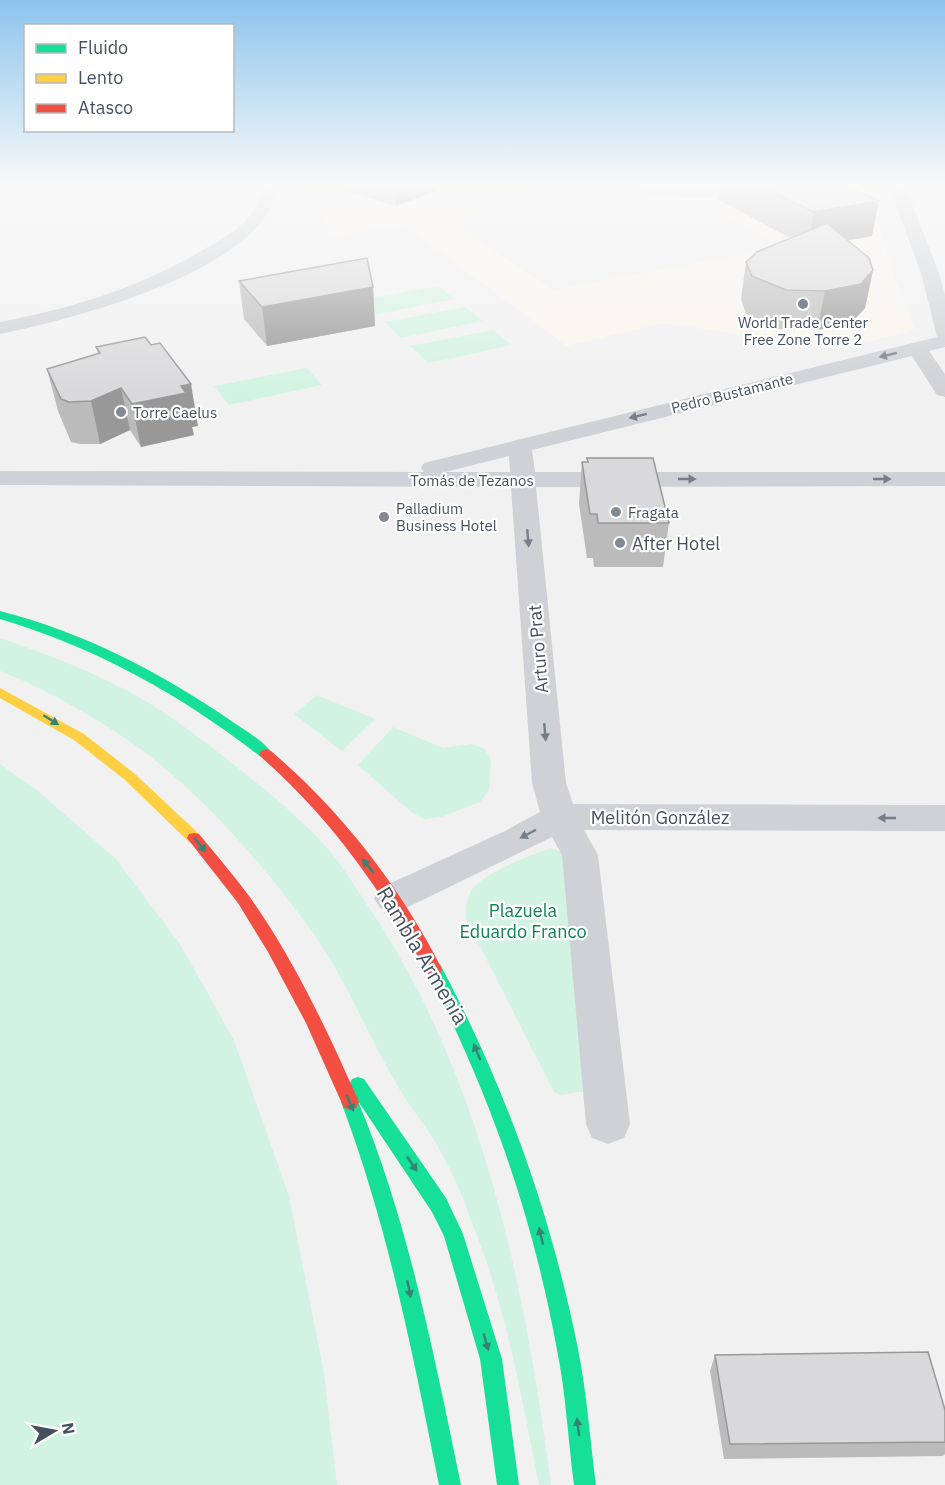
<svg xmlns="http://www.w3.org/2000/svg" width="945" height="1485" font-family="'IBM Plex Sans',sans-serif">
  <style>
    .commercial { fill: #f9f6ec }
    .green { fill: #d3f3e2 }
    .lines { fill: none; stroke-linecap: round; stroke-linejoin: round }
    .street { fill: #ced1d5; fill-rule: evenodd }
    .fast { fill: #16e098; fill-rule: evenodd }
    .slow { fill: #ffcf43; fill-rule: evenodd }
    .jam { fill: #f24e42; fill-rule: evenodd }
    .wall { fill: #bbbbbc }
    .shaded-wall { fill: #989899 }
    .building { fill: #d9d9db; stroke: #989899; stroke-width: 1.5 }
    .oneway { fill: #757e89 }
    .oneway2 { fill: #358374 }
    .poi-dot { fill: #828993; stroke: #fff; stroke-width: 2 }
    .labels { text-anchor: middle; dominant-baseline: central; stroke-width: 4.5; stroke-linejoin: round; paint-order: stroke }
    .far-poi-label { font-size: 15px; fill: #455160; stroke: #fff; text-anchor: start }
    .far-street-label { font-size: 15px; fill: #455160; stroke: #fff }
    .poi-label { font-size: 18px; fill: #455160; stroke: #fff; text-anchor: start }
    .street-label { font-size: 18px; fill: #455160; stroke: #fff }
    .park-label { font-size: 18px; fill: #0d8554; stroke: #fff }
    .near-street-label { font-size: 21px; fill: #455160; stroke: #fff }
  </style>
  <rect width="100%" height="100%" fill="#f2f1f1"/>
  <path class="commercial" d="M308,186h220l-45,17 9,7 -44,9 104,71 230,-43 -80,-45 126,-16h39l23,78 24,64 -2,3 -76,18 -173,-26 -97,23 -161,-121 -74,12z"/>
  <g class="green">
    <path d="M438,286l17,13 -78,15 -16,-14z"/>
    <path d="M465,307l18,14 -82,17 -16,-16z"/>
    <path d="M493,330l19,15 -83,18 -19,-17z"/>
    <path d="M307,368l15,17 -93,20 -15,-19z"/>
    <path d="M0,638c47,16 96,35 139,59 41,24 78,54 114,83 28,23 56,46 79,74 13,15 23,33 34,49 116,170 159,381 185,582h-12c-16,-79 -29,-157 -56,-233 -14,-38 -28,-78 -49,-112 -12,-19 -26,-36 -37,-55 -29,-50 -51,-105 -84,-152 -44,-61 -103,-130 -162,-176 -41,-32 -103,-67 -151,-86z"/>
    <path d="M317,695l58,24 -33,32 -48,-37z"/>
    <path d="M393,727l50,21 28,-4 13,4 7,11 -2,31 -9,12 -39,15 -17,2 -13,-7 -53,-47z"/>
    <path d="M0,764l38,27 78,68 64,85 54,96 55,156 35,177 13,112h-337z"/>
    <path d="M552,848l11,4 23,239 -26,4 -6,-3 -88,-173c0,-11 0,-22 7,-31 13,-16 59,-34 79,-40z"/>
  </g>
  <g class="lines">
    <g class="street">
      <path d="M261,186h16c-8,84 -208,134 -277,148v-12c73,-14 142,-35 206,-74 17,-9 36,-20 47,-36 6,-8 7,-17 8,-26z"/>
      <path d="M625,186l79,2 78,-2 -8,5c-50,7 -97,11 -147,-2z"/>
      <path d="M889,186h16l34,87 6,22v52l-16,4 16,23v23l-8,-2 -25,-39 -380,94 3,22h410v14l-409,1 30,296 7,21 372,1v26l-361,-1 14,25 32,269 -6,14 -16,6 -16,-6 -6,-14 -24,-269 -10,-18 -146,71 -13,4 -13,-4 -6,-10 6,-10 125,-57 35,-19 -8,-29 -21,-296 -511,-2v-14l424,1 -3,-4 3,-5 513,-126 -16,-64zM509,456l1,16h-65z"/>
    </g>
    <g class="fast">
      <path d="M0,611c83,21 160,61 230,109 14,10 33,20 43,34l-2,3h-10c-80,-62 -164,-109 -261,-138z"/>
      <path d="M434,962l6,2c65,122 111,250 138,385 9,45 12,91 18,136h-22c-6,-45 -8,-91 -17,-135 -25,-138 -68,-257 -131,-381l2,-5z"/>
      <path d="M358,1077l6,2 82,119 17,36 39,125 17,126h-22l-17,-126 -36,-123 -12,-24 -74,-111c51,123 76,254 103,384h-22c-26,-130 -51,-259 -98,-383l3,-6 6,-2 5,2 -6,-11 3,-6z"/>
    </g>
    <path class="slow" d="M0,688l84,46 51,40 64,60 2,4 -2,4h-10l-64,-62 -51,-40 -74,-42z"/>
    <g class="jam">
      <path d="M266,749l5,2c70,60 129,135 171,218l-2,5 -6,2 -6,-2c-45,-81 -96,-155 -167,-217l-2,-3 2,-3z"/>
      <path d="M194,833l5,1c23,28 46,54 65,84 38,58 67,121 95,184l-3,6 -6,2 -6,-2 -38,-85 -38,-71 -30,-49 -51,-65 2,-4z"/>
    </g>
  </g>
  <g class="wall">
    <path d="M333,186h117l-54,20 -63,-19z"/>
    <path d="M719,186h127l26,50 -24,4 25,30 -8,38 -13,14 -35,8 -38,-1 -33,-15 -5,-15 5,-37 44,-24 -73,-39z"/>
    <path d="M239,281l134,6 2,39 -108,20 -23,-27z"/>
    <path d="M96,347l102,79 -6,1 2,8 -53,12 -11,-17 -30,14h-20l-9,-2 -13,-31 -11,-42 51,-15z"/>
    <path d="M587,458l82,65 -6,44h-69l-1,-9h-6l-8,-54 3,-42h5z"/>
    <path d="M715,1355l230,55v44l-2,2 -219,3 -14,-88z"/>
  </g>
  <g class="shaded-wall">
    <path d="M396,186h54l-54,20z"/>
    <path d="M879,201l-7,35 -65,12 7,-36z"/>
    <path d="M873,270l-8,38 -13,14 -35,8 8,-39z"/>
    <path d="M373,287l2,39 -108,20 -5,-39z"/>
    <path d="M191,384l7,42 -6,1 2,8 -53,12 -9,-43 49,-18z"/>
    <path d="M121,388l9,42 -30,14 -9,-43z"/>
  </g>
  <g class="building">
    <path d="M761,186h85l33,15 -65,11z"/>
    <path d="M827,223l42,35 4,12 -12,14 -36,7 -39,-1 -34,-14 -6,-14 11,-10z"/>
    <path d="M367,258l6,29 -111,20 -23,-26z"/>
    <path d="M145,337l6,8 9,-2 31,41 -10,2 5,7 -54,11 -11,-16 -30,13 -22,1 -8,-3 -14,-30 53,-16 -4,-6z"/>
    <path d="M587,458h66l16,65h-71l-1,-9h-7l-8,-52h6z"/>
    <path d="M928,1352l17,58v32l-215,2 -15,-89z"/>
  </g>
  <defs><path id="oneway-solid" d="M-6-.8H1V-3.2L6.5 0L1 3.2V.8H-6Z" transform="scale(1.5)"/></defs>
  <g class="oneway">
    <use href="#oneway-solid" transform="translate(888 355) rotate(166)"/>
    <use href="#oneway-solid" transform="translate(638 416) rotate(166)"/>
    <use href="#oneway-solid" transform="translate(687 479)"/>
    <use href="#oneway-solid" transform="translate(882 479)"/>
    <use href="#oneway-solid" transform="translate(528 538) rotate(85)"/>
    <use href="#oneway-solid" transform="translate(545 732) rotate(85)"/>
    <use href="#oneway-solid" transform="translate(887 818) rotate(-180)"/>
    <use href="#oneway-solid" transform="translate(528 834) rotate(152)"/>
  </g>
  <g class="oneway2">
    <use href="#oneway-solid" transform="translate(51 720) rotate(32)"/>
    <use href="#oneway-solid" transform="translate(200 845) rotate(51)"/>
    <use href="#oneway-solid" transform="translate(368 866) rotate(-128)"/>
    <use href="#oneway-solid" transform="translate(477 1052) rotate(-113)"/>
    <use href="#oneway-solid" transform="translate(350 1103) rotate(67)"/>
    <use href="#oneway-solid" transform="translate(412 1164) rotate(56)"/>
    <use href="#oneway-solid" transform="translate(541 1236) rotate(-103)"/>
    <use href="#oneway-solid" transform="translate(409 1289) rotate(78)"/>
    <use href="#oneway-solid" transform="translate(486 1342) rotate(74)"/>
    <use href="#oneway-solid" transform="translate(578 1427) rotate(-98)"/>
  </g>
  <linearGradient id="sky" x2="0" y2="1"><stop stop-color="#8dc4ed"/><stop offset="0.47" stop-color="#f9f9f9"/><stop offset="1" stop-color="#f9f9f9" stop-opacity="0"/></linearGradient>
  <rect width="945" height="394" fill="url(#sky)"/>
  <g class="poi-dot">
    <circle cx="803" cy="304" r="6"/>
    <circle cx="121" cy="412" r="6"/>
    <circle cx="616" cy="512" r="6"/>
    <circle cx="384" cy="517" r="6"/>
    <circle cx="620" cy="543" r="6"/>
  </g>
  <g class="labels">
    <g class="far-poi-label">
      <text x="803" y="322" text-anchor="middle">World Trade Center<tspan x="803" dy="17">Free Zone Torre 2</tspan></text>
      <text x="133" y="412">Torre Caelus</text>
      <text x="396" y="508">Palladium<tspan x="396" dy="17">Business Hotel</tspan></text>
      <text x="628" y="512">Fragata</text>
    </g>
    <g class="far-street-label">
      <text transform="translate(732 393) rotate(-14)">Pedro Bustamante</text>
      <text x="472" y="480">Tomás de Tezanos</text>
    </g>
    <g class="poi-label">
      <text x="632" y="543">After Hotel</text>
    </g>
    <g class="street-label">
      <text transform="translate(538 649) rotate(-95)">Arturo Prat</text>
      <text x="660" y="817">Melitón González</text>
    </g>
    <g class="park-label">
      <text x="523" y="910">Plazuela<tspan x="523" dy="21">Eduardo Franco</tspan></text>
    </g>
    <g class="near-street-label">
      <text transform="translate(423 955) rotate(59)">Rambla Armenia</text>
    </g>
  </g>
  <rect x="24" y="24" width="210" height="108" fill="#ffffff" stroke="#b5b9bf" stroke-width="1.5"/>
  <rect x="36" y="44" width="30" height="9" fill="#16e098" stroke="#b5b9bf" stroke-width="1.5"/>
  <text x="78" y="54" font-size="18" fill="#455160">Fluido</text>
  <rect x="36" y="74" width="30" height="9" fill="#ffcf43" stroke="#b5b9bf" stroke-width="1.5"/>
  <text x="78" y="84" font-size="18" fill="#455160">Lento</text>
  <rect x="36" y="104" width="30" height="9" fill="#f24e42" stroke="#b5b9bf" stroke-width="1.5"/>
  <text x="78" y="114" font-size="18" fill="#455160">Atasco</text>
  <g transform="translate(54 1431) rotate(80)" stroke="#ffffff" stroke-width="4.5" paint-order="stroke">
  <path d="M0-4.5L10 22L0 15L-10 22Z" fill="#455160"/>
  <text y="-9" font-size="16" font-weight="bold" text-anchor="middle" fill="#455160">N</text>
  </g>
</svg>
